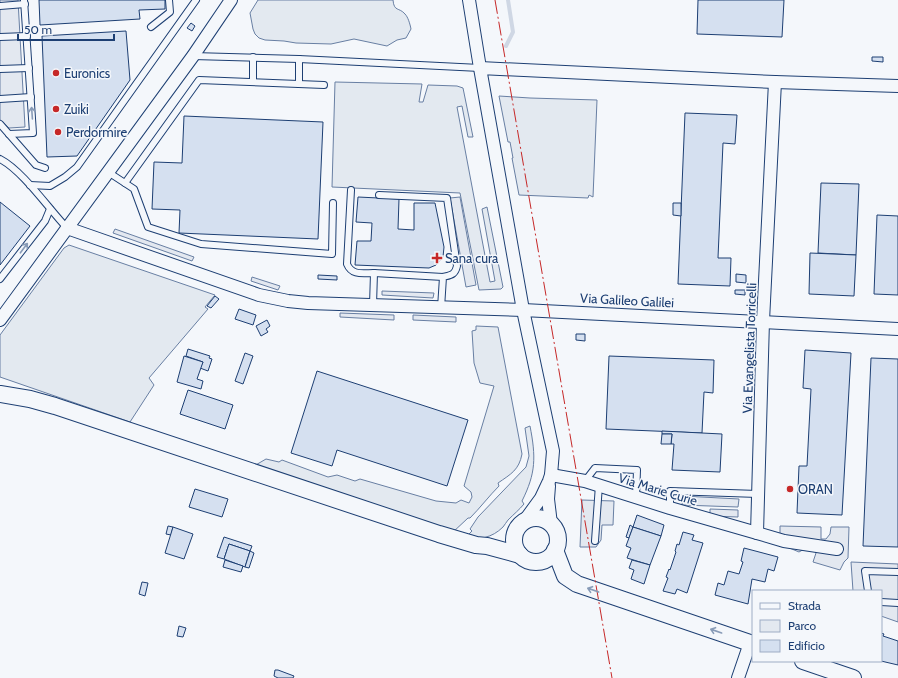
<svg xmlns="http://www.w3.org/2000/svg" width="898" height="678" font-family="Cabin,sans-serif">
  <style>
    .green { fill: #e3e9f0; stroke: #687fa3 }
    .parking { fill: #e3e8f0; stroke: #687fa3 }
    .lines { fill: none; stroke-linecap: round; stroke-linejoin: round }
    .stream { stroke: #cfd7e4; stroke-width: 4 }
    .building { fill: #d5e0f0; stroke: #1d3f73 }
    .lane-casing { stroke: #1d3f73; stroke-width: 8 }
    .street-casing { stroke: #1d3f73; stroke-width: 14 }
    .secondary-casing { stroke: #1d3f73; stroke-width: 18 }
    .lane { stroke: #f4f7fb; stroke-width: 6 }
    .street { stroke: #f4f7fb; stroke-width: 12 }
    .secondary { stroke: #f4f7fb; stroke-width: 16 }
    .power { stroke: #c62828; stroke-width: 1; stroke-dasharray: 14 3 2 3; stroke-linecap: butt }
    .oneway { stroke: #889bb7 }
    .poi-dot { fill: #c62828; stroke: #f4f7fb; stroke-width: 1.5 }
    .labels { text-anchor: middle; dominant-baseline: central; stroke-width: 3; stroke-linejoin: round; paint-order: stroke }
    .poi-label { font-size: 13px; fill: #1d3f73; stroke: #f4f7fb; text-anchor: start }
    .street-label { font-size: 13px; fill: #1d3f73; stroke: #f4f7fb }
  </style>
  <rect width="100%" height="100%" fill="#f4f7fb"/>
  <g class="green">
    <path d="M258,0h135c1,12 6,7 12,14 3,3 5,10 6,15l-5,9 -9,2 -10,6 -33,-7 -23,5 -35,-1 -12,-2 -19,-1 -6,-2 -4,-4 -2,-5 -3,-16z"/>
    <path d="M335,82l87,2 -3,18h4l5,-17 29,1 6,2 10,49h-5l-6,-31 -5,1 33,175 5,-1 -13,-72 5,-2 16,80 -2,2 -22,1 -19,-97 -128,-6z"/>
    <path d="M499,96l31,2 67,2 -4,97 -4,-2 -1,3 -69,-3 -7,-37h1l-3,-16h-2z"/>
    <path d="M69,245l146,50 -10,12 3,2 -59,69 5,7 -24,37 -130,-45v-42l64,-87z"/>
    <path d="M476,326l22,1 24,127c-3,16 -11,20 -24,29l1,3c-10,10 -19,22 -29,32h-2l-16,15 -198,-67 12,-7 13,3 3,-2 46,17 9,-2 18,6 5,-2 76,22 20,2 5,-3 8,3 3,-6 -1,-5 -7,-6 30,-100 -14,-3 -6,-20 -2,-32 4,-1z"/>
    <path d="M530,426c6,31 6,47 -8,75l2,3c-5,6 -10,10 -16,16 -2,2 -3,5 -5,7 -11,11 -24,13 -38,11l7,-7 -2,-2 8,-12 48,-50 3,-11 -4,-28z"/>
  </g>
  <g class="parking">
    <path d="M0,0h18l7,127 -16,1 -9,-8z"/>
    <path d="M460,197l16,88 -10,2 -16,-89z"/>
    <path d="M115,229l79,28 -2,4 -79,-28z"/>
    <path d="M252,277l28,9 -2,4 -27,-9z"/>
    <path d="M382,291l52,2 -1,5 -51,-3z"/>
    <path d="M340,313l54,2v5l-54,-3z"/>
    <path d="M413,315l43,2v5l-43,-2z"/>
    <path d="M683,496l56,3 -1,8 -56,-2z"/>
    <path d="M582,500l32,1 -1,24h-11l-1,15 -5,7h-16z"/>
    <path d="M710,509l28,1v7l-28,-1z"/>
    <path d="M780,526l41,1v12h5l4,-5 1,-7h18l-1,31 -4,4 -4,8 -27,-8 3,-9 -4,-4 -6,-1 -7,4 -19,-8z"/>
    <path d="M851,562l47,2v58l-17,-6v-25h-28z"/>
  </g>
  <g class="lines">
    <path class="stream" d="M506,46l7,-14 -5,-32"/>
  </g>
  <g class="building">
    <path d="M39,0h126v9l-26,1 1,9 -100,6z"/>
    <path d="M698,0h86l-2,37 -85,-3z"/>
    <path d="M191,23l4,3 -3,5 -5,-3z"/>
    <path d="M126,31l4,49 -53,76 -30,1 -5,-121z"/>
    <path d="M872,57h11v5l-11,-1z"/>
    <path d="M685,113l52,2 -2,29 -12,-1 -5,115h13l-1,28 -52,-2z"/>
    <path d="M184,116l139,6 -5,117 -139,-6 1,-23 -28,-1 2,-47 28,1z"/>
    <path d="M821,183l38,1 -3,71 -38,-2z"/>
    <path d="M358,197l41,2 -1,30 16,1v-27h21l9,44 -1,10 -7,8 -7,3 -74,-3 2,-24h14l1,-18 -16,-1z"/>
    <path d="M0,202l30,24 -30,39z"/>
    <path d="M673,203h8v13l-8,-1z"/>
    <path d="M877,215l21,1v79l-24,-1z"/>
    <path d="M810,253l46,2 -2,41 -45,-2z"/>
    <path d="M736,274l10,1v8l-10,-1z"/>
    <path d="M318,275l19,1v4l-19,-1z"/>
    <path d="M735,290h10v5l-10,-1z"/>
    <path d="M215,296l4,3 -8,9 -4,-2z"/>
    <path d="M239,309l17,6 -3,10 -18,-6z"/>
    <path d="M267,320l3,6 -4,3 2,3 -7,4 -5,-10z"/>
    <path d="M576,334h9v7l-9,-1z"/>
    <path d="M188,349l22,7 -1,2 3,1 -4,12 -8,-3 3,-6 -17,-6z"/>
    <path d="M805,350l46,3 -9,162 -45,-2 2,-47h8l4,-77 -8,-1z"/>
    <path d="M245,353l8,3 -10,28 -8,-3z"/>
    <path d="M184,356l19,6 -6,17 6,2 -2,8 -24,-7z"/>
    <path d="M609,356l105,4 -1,33 -9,-1 -2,41 -96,-4z"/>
    <path d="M871,358l27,1v188l-35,-1z"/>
    <path d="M317,371l151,49 -21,66 -110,-36 -5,16 -41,-13z"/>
    <path d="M188,390l45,15 -8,24 -45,-15z"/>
    <path d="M662,431l60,3 -2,38 -48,-2 2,-26h-3l1,-10h-10z"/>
    <path d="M662,434h10l-1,10h-10z"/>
    <path d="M195,489l33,10 -6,18 -33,-10z"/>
    <path d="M637,515l27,10 -3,11 -28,-9z"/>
    <path d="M630,525l3,2 -4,11 -3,-1z"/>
    <path d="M168,526l5,1 -2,8 -5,-1z"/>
    <path d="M173,527l20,7 -9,25 -19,-6z"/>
    <path d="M633,527l28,9 -11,29 -23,-7 4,-10 -5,-2z"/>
    <path d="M683,532l11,3 -2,5 11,3 -16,50 -10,-4 -2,5 -12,-3 5,-13 -2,-1 3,-8 1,1 6,-18 -1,-1 2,-7 2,1z"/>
    <path d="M224,537l28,9 -2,5 -21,-7 -5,15 -7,-2z"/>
    <path d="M229,544l21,7 -5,16 -21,-8z"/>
    <path d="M744,548l34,9 -4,14 -6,-2 -3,13 -13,-3 -4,25 -33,-9 3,-12 6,2 4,-14 11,3 4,-12 -2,-1z"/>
    <path d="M250,551l4,2 -5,15 -4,-1z"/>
    <path d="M225,560l18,6 -2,6 -18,-5z"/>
    <path d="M632,560l18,5 -6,19 -13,-5 3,-9 -5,-2z"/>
    <path d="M142,582l6,1 -3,13 -6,-2z"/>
    <path d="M179,626l7,2 -3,9 -6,-1z"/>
    <path d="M881,633l3,1 -1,2 15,5v24l-17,-4z"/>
    <path d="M275,670h3l16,6 -1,2h-15l-4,-2z"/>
  </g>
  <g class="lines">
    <defs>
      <g id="lane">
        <path d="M0,6l25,-2"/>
        <path d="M151,27l19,-15 -1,-12"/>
        <path d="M0,37l27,-1"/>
        <path d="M193,56l106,3 181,9"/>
        <path d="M253,57v25"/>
        <path d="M0,69l29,-1"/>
        <path d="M299,84v-25"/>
        <path d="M0,99l31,-2"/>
        <path d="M0,124l36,41 9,3"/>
        <path d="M9,134l24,-1 -9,-133"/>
        <path d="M0,159c23,12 48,49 67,69"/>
        <path d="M108,172l26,17 14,38 53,17 131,10 1,-51"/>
        <path d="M125,183l74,-103 125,5"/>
        <path d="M30,185l20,1 15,-9 12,-10 119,-167"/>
        <path d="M351,190l-4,74c5,12 16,9 27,9l-1,32"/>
        <path d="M379,195l68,3 10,68c-2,9 -6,9 -14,11l-2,31"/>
        <path d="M374,273l69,4"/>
        <path d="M0,279l45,-58 5,-12"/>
        <path d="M585,481l10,-13 42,2 -1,27"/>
        <path d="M670,508v-17l88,3"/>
        <path d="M595,541l4,-56"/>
        <path d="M868,591l-3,-20 33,1"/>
        <path d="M881,602l17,1"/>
      </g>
      <g id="street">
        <path d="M469,0l11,68"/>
        <path d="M775,82l-12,239 -6,212 27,8 53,8"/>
        <path d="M67,228l192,67 29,6 20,2 215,7 -43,-242 295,14 123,4"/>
        <path d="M0,320l193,-264 38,-56"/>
        <path d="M551,475l34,6 85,27 87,25"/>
        <path d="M549,486l-1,13 3,25"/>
        <path d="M525,520l16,-22 8,-17 2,-6 2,-24 -30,-141 375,19"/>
        <path d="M738,678l12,-35"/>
      </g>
      <g id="secondary">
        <path d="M0,394l30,5 25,7 384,128 37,11 11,1 33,9"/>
        <circle cx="536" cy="540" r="22"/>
        <path d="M555,550l10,26 12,8 176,60"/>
        <path d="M803,661l50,17"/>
      </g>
    </defs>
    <use href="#lane" class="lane-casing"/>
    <use href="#street" class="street-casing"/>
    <use href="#secondary" class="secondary-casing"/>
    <use href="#lane" class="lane"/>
    <use href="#street" class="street"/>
    <use href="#secondary" class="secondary"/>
    <path class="power" d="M495,0l117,678"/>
  </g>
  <defs><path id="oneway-shaft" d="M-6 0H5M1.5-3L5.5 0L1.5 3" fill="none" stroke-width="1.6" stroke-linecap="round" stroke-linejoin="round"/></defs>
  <g class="oneway">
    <use href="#oneway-shaft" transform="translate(32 113) rotate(-94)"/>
    <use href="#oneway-shaft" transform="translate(24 248) rotate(-53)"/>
    <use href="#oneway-shaft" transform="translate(593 590) rotate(-161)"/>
    <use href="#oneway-shaft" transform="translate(716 631) rotate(-161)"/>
  </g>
  <g class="poi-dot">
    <circle cx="56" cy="73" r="4"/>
    <circle cx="56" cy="109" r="4"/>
    <circle cx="58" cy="132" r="4"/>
    <path d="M435 252h4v4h4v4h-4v4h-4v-4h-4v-4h4z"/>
    <circle cx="790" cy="489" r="4"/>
  </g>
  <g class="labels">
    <g class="poi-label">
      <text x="64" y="73">Euronics</text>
      <text x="64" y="109">Zuiki</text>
      <text x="66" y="132">Perdormire</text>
      <text x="445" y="258">Sana cura</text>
      <text x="798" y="489">ORAN</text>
    </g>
    <g class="street-label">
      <text transform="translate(627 300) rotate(3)">Via Galileo Galilei</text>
      <text transform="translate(749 348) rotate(-88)">Via Evangelista Torricelli</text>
      <text transform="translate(658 489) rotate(17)">Via Marie Curie</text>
    </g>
  </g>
  <rect x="752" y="590" width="130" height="72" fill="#f4f7fb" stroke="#9eadc5"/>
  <rect x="760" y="603" width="20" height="6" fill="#f4f7fb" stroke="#9eadc5"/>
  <text x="788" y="610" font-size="12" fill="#1d3f73">Strada</text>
  <rect x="760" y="620" width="20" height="12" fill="#e3e9f0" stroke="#9eadc5"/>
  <text x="788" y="630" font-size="12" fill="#1d3f73">Parco</text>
  <rect x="760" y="640" width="20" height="12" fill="#d5e0f0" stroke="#9eadc5"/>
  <text x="788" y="650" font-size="12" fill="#1d3f73">Edificio</text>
  <path d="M18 34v6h96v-6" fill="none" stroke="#1d3f73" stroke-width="2"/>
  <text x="24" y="34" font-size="12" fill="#1d3f73" stroke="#f4f7fb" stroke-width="3" paint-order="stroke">50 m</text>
</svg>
